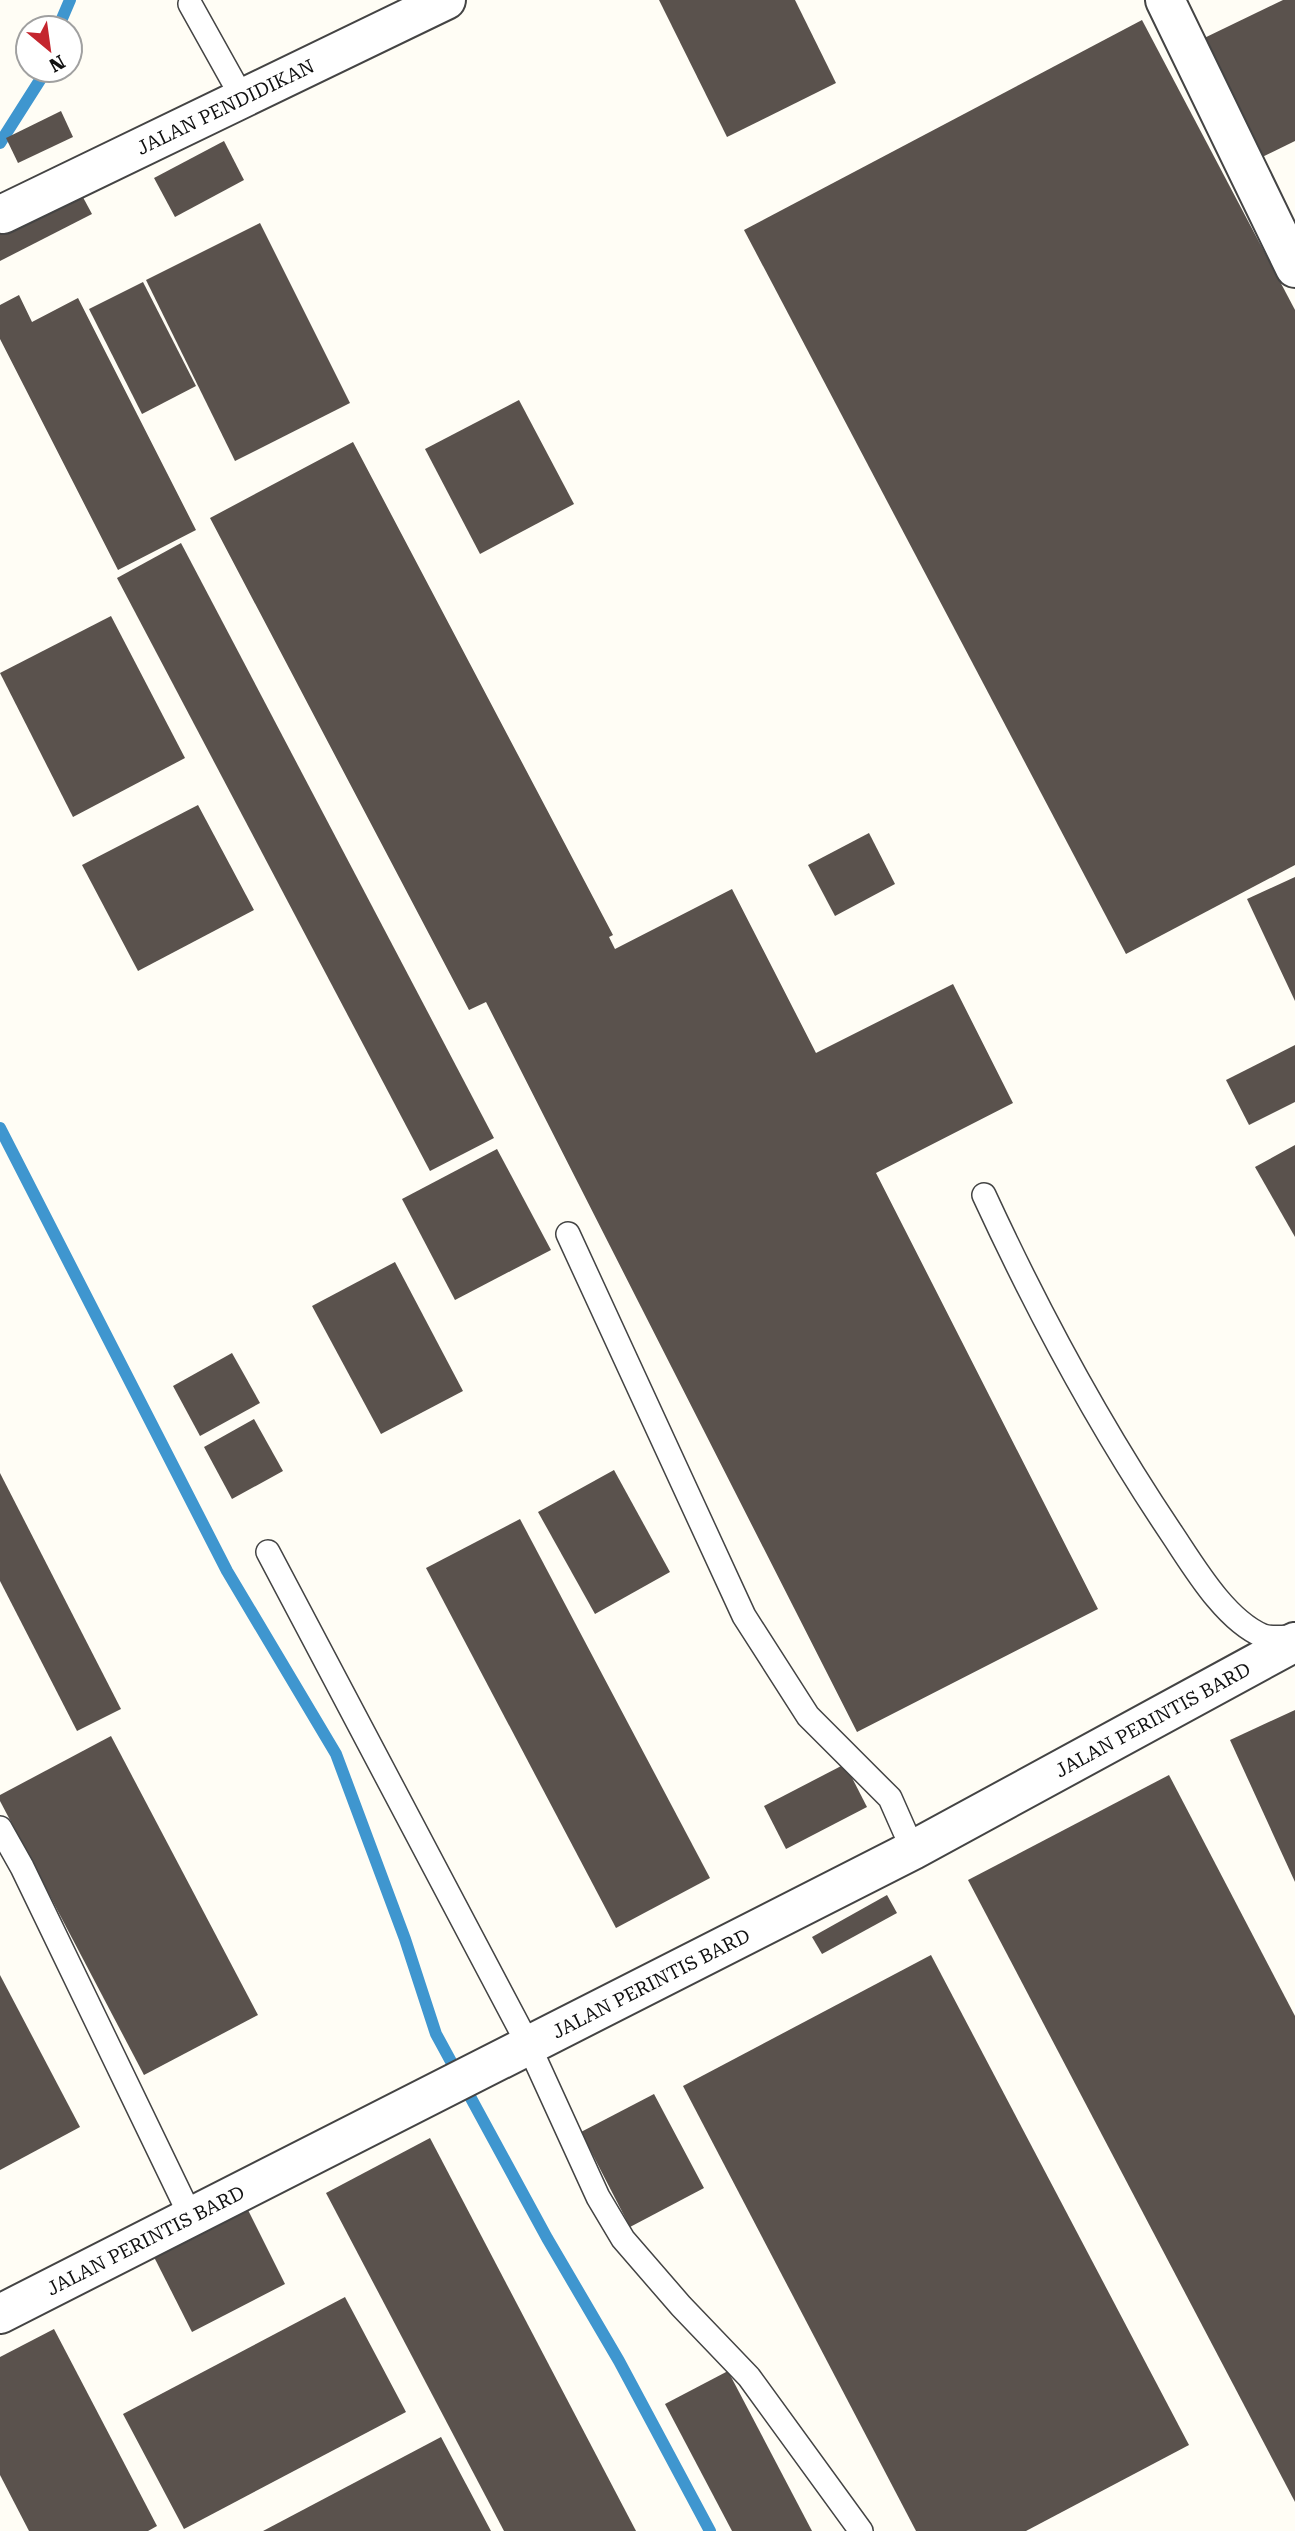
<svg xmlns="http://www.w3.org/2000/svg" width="1295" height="2531" font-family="'Roboto Serif',serif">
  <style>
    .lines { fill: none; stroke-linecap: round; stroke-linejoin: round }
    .stream { stroke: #3f96cf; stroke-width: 12 }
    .building { fill: #5a524d }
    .service-casing { stroke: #444; stroke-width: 26 }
    .minor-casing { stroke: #444; stroke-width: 42 }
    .tertiary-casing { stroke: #444; stroke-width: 42 }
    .service { stroke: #fff; stroke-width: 23 }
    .minor { stroke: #fff; stroke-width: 38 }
    .tertiary { stroke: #fff; stroke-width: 38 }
    .labels { text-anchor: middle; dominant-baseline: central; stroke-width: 7; stroke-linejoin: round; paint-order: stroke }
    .street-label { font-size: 19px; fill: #111; stroke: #fff }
  </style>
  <rect width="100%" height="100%" fill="#fffdf5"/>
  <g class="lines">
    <g class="stream">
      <path d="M58,28l12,-28"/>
      <path d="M0,143l40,-63 4,-10"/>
      <path d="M0,1128l227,443 109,183 69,185 31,95 111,204 72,123 91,170"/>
    </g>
  </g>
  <g class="building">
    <path d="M659,0h136l41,83 -109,54z"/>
    <path d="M1283,0h12v141l-39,19 -58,-119z"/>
    <path d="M1142,20l153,290v555l-169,89 -382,-724z"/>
    <path d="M61,111l12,26 -55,26 -12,-25z"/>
    <path d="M224,141l20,39 -69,37 -21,-39z"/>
    <path d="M78,188l14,26 -92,47v-32z"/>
    <path d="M260,223l90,180 -115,58 -89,-181z"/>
    <path d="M143,282l53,104 -54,28 -53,-105z"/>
    <path d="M19,295l13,27 46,-24 118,232 -78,40 -118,-231v-34z"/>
    <path d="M519,400l55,104 -94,50 -55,-105z"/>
    <path d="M353,442l260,493 -4,2 6,12 117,-60 84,164 137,-69 60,119 -137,70 222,436 -241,123 -371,-730 -17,8 -259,-492z"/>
    <path d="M181,543l313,595 -64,33 -313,-593z"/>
    <path d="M111,616l74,142 -112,59 -73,-144z"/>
    <path d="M198,805l56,105 -116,61 -56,-106z"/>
    <path d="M869,833l26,51 -60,32 -27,-51z"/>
    <path d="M1295,877v124l-48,-102z"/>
    <path d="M1295,1045v57l-46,23 -23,-45z"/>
    <path d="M1295,1145v92l-40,-70z"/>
    <path d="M497,1149l54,101 -96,50 -53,-101z"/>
    <path d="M395,1262l68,129 -82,43 -69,-128z"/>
    <path d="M232,1353l28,50 -60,33 -27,-50z"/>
    <path d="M254,1419l29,52 -51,28 -28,-52z"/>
    <path d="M614,1470l56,102 -75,42 -57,-102z"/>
    <path d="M0,1473l121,236 -44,22 -77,-150z"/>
    <path d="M520,1519l190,359 -94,50 -190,-360z"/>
    <path d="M1295,1710v172l-65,-142z"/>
    <path d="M111,1736l147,279 -114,60 -144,-274v-6z"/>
    <path d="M845,1764l22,43 -81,42 -22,-43z"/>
    <path d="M1169,1775l126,241v486l-327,-622z"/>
    <path d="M887,1895l10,18 -75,41 -10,-17z"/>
    <path d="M931,1955l258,490 -163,86h-110l-233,-445z"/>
    <path d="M0,1975l80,152 -80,43z"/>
    <path d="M654,2094l50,94 -74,39 -49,-95z"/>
    <path d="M430,2138l206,393h-132l-178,-338z"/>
    <path d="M248,2210l37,74 -93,48 -38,-75z"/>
    <path d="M345,2297l61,115 -222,117 -61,-115z"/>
    <path d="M54,2329l103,197 -9,5h-119l-29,-56v-118z"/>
    <path d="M728,2371l84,160h-80l-67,-127z"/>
    <path d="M441,2437l50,94h-228z"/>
  </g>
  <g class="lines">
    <defs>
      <g id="service">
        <path d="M190,4l53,95"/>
        <path d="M984,1195c54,117 116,232 188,339 22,33 53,86 91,102 9,3 23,1 32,1"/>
        <path d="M568,1234l176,382 64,100 82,82 23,52"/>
        <path d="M268,1552l261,494 69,151 25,42 58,67 68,71 112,154"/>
        <path d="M0,1828l22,39 169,350"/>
      </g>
      <g id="minor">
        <path d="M1165,0l130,268"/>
        <path id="s1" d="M3,214l443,-214"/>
      </g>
      <g id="tertiary">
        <path id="s2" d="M0,2314l913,-464 382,-208"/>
      </g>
    </defs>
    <use href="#service" class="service-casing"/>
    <use href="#minor" class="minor-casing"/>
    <use href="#tertiary" class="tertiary-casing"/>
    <use href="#service" class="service"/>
    <use href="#minor" class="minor"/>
    <use href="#tertiary" class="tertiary"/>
  </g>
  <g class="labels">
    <g class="street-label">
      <text stroke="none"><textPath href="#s1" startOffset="247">JALAN PENDIDIKAN</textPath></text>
      <text stroke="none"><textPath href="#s2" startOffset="1297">JALAN PERINTIS BARD</textPath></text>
      <text stroke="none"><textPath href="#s2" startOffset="730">JALAN PERINTIS BARD</textPath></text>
      <text stroke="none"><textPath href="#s2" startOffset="163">JALAN PERINTIS BARD</textPath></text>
    </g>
  </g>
  <g transform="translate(49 49) rotate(151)"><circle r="33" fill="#ffffff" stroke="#a0a0a0" stroke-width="2"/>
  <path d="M0-5L12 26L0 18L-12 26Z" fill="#c4262e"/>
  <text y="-10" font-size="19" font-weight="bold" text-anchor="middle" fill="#111111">N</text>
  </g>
</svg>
